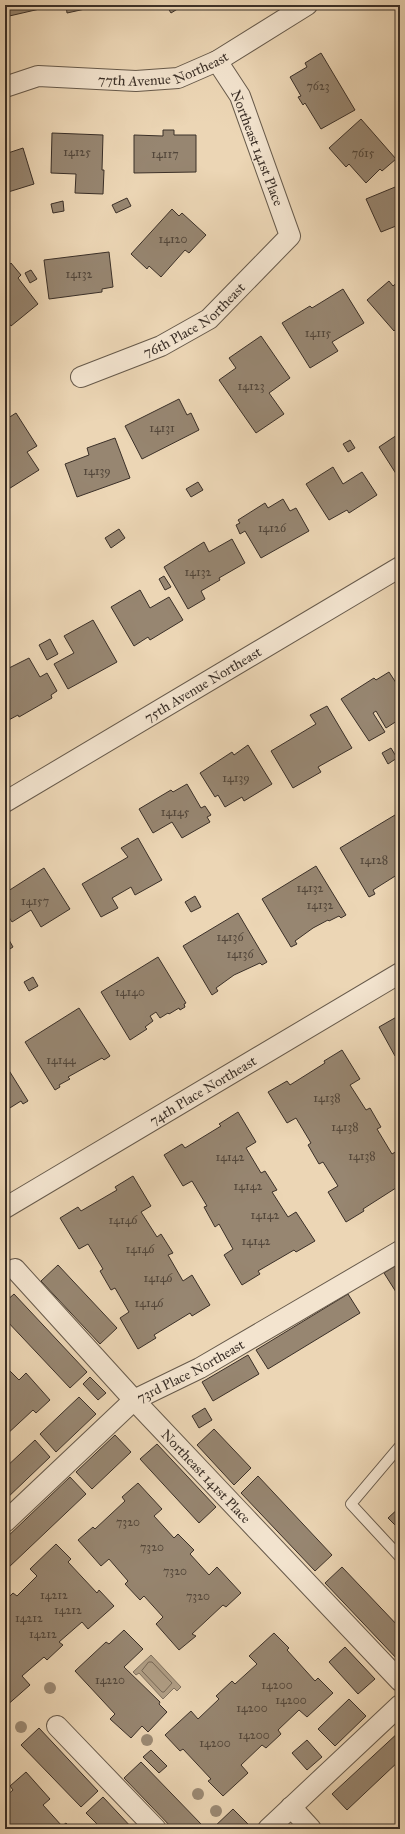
<svg xmlns="http://www.w3.org/2000/svg" width="405" height="1834" font-family="'IM FELL Great Primer',serif">
  <style>
    .water { fill: #b09e85; stroke: #817260 }
    .lines { fill: none; stroke-linecap: round; stroke-linejoin: round }
    .shore { stroke: #766756; stroke-width: 1 }
    .building { fill: #978671; stroke: #3b3028 }
    .service-casing { stroke: #675a4b; stroke-width: 12 }
    .minor-casing { stroke: #675a4b; stroke-width: 22 }
    .service { stroke: #f3e4cf; stroke-width: 10 }
    .minor { stroke: #f3e4cf; stroke-width: 20 }
    .tree { fill: #9b8a74 }
    .labels { text-anchor: middle; dominant-baseline: central; stroke-width: 3; stroke-linejoin: round; paint-order: stroke }
    .number-label { font-size: 12px; fill: #52463a }
    .street-label { font-size: 14px; fill: #3b3028; stroke: #f3e4cf }
  </style>
  <rect width="100%" height="100%" fill="#ecd6b5"/>
  <filter id="stains"><feTurbulence type="fractalNoise" baseFrequency=".005" numOctaves="4"/><feColorMatrix values="0 0 0 0 .2 0 0 0 0 .09 0 0 0 0 .02 0 0 0 .5 -.17"/></filter>
  <radialGradient id="worn" r=".72"><stop offset=".6" stop-color="#630" stop-opacity="0"/><stop offset="1" stop-color="#630" stop-opacity=".3"/></radialGradient>
  <path class="water" d="M151,1655l30,32 -4,4 -3,-3 -11,11 -24,-26 -3,2 -3,-3z"/>
  <g class="lines">
    <path class="shore" d="M149,1662h3l20,21 -8,9h-2l-20,-21z"/>
  </g>
  <g class="building">
    <path d="M5,5h38l1,3 -39,9z"/>
    <path d="M66,5h37l-36,8z"/>
    <path d="M166,5h18l-13,8z"/>
    <path d="M321,53l34,57 -34,19 -16,-26 -2,2 -5,-8 3,-1 -11,-19 17,-10 -2,-4z"/>
    <path d="M361,119l35,40 -14,12 -2,-2 -14,14 -17,-19 -3,3 -17,-19z"/>
    <path d="M163,130h11v5h22v37l-62,1v-38l29,1z"/>
    <path d="M52,133l51,2 -1,35h2l-1,24 -28,-1 1,-19 -25,-1z"/>
    <path d="M23,148l11,36 -29,9v-39z"/>
    <path d="M400,185v50l-4,-9 -15,6 -15,-33z"/>
    <path d="M127,198l4,8 -15,7 -4,-8z"/>
    <path d="M63,201l1,10 -11,2 -2,-9z"/>
    <path d="M172,209l7,7 3,-3 24,22 -17,18 -4,-3 -24,27 -12,-11 -2,3 -16,-15z"/>
    <path d="M109,252l4,35 -11,2v3l-53,7 -5,-39z"/>
    <path d="M11,263l10,12 -3,3 20,26 -27,22 -6,-8v-54l2,3z"/>
    <path d="M31,270l6,9 -7,4 -5,-10z"/>
    <path d="M400,280v45l-6,6 -27,-31 22,-19 4,5z"/>
    <path d="M343,289l21,34 -32,19 6,9 -28,17 -28,-45 28,-17 2,2z"/>
    <path d="M261,336l29,42 -21,15 15,21 -28,19 -37,-53 17,-12 -7,-10z"/>
    <path d="M179,399l8,16 4,-2 8,17 -57,29 -17,-33z"/>
    <path d="M16,413l21,33 -10,6 12,18 -32,20 -2,-4v-66z"/>
    <path d="M400,433v47l-21,-33z"/>
    <path d="M115,438l15,40 -53,19 -12,-33 24,-9 -2,-7z"/>
    <path d="M350,440l5,8 -7,4 -5,-8z"/>
    <path d="M333,467l10,17 19,-12 15,23 -28,18 -2,-3 -18,10 -23,-36z"/>
    <path d="M198,482l5,8 -12,7 -5,-8z"/>
    <path d="M283,499l7,12 6,-3 13,23 -48,27 -16,-27 -5,3 -4,-9 4,-2 -2,-3 27,-17 3,5z"/>
    <path d="M119,529l6,9 -14,10 -6,-10z"/>
    <path d="M232,539l13,24 -26,15 1,2 -19,11 4,8 -17,10 -24,-42 40,-25 5,10z"/>
    <path d="M164,576l7,11 -6,3 -6,-11z"/>
    <path d="M140,590l10,18 19,-11 14,23 -33,20 -2,-3 -14,9 -23,-39z"/>
    <path d="M93,620l24,42 -49,27 -14,-25 20,-11 -10,-17z"/>
    <path d="M50,639l8,15 -11,6 -8,-15z"/>
    <path d="M29,658l11,19 7,-4 10,18 -6,4 1,3 -33,19 -1,-2 -13,7v-52z"/>
    <path d="M389,672l11,17v30l-14,9 -10,-17 -3,2 12,19 -16,9 -28,-42 33,-21 2,2z"/>
    <path d="M327,706l25,42 -34,19 3,5 -28,16 -22,-37 45,-27 -6,-9z"/>
    <path d="M248,745l24,39 -28,17 -2,-4 -17,10 -7,-12 -3,2 -15,-24 32,-21 2,3z"/>
    <path d="M391,748l6,10 -9,6 -6,-11z"/>
    <path d="M187,784l14,24 4,-2 6,9 -4,2 3,5 -28,16 -10,-16 -19,11 -14,-24 32,-19 2,2z"/>
    <path d="M395,815l5,9v49l-27,17 2,4 -6,3 -29,-49z"/>
    <path d="M138,838l24,42 -27,15 -4,-8 -19,11 6,10 -17,9 -19,-33 46,-27 -7,-9z"/>
    <path d="M316,866l30,49 -5,3 -2,-2 -10,5 -1,-1 -15,8 -18,13 2,3 -6,3 -29,-48z"/>
    <path d="M44,868l26,41 -29,18 -10,-17 -19,12 -7,-11v-18z"/>
    <path d="M195,896l6,11 -10,5 -6,-10z"/>
    <path d="M238,913l29,49 -5,3 -2,-2 -26,12 -18,13 2,3 -6,4 -29,-49z"/>
    <path d="M5,933l8,14 -8,5z"/>
    <path d="M158,957l28,46 -2,1 1,3 -5,3 -1,-2 -10,6 -1,-1 -8,5 -4,-6 -6,4 3,5 -8,6 2,2 -17,11 -29,-48z"/>
    <path d="M33,977l5,9 -9,5 -5,-9z"/>
    <path d="M79,1008l31,48 -6,4 -2,-2 -34,19 2,2 -11,6 1,2 -5,3 -30,-48z"/>
    <path d="M400,1015v39l-5,2 -16,-29z"/>
    <path d="M342,1050l18,29 -10,6 16,25 4,-2 11,19 -4,2 15,25 8,-5v40l-1,-3 -36,23 1,2 -18,11 -18,-30 10,-6 -15,-24 -4,2 -11,-19 3,-2 -15,-25 -9,5 -19,-31 19,-11 3,4 35,-22 -1,-2z"/>
    <path d="M5,1064l23,37 -5,3 -2,-3 -16,10z"/>
    <path d="M238,1112l18,30 -10,6 15,25 4,-2 12,19 -5,2 16,25 8,-5 19,29 -19,11 -2,-2 -36,21 2,3 -18,11 -18,-30 9,-6 -14,-25 -4,3 -11,-20 3,-1 -15,-25 -9,5 -19,-31 18,-11 3,4 36,-22 -2,-2z"/>
    <path d="M133,1176l18,30 -10,6 16,25 4,-3 12,19 -5,2 15,26 9,-6 18,30 -18,11 -2,-3 -36,22 2,3 -18,11 -18,-31 9,-6 -14,-24 -4,2 -11,-19 3,-2 -15,-25 -9,5 -19,-31 18,-11 3,4 36,-21 -2,-3z"/>
    <path d="M400,1263v26l-4,3 -12,-19z"/>
    <path d="M58,1265l59,63 -17,16 -59,-63z"/>
    <path d="M14,1294l73,78 -17,16 -65,-69v-17z"/>
    <path d="M348,1294l12,19 -92,56 -12,-19z"/>
    <path d="M248,1355l11,19 -46,27 -11,-19z"/>
    <path d="M5,1366l14,14 7,-7 24,27 -14,13 -3,-3 -28,26z"/>
    <path d="M90,1377l16,16 -8,7 -15,-16z"/>
    <path d="M79,1397l17,17 -40,38 -16,-18z"/>
    <path d="M205,1408l7,12 -13,8 -7,-12z"/>
    <path d="M214,1429l37,39 -17,17 -37,-40z"/>
    <path d="M115,1435l16,17 -39,37 -16,-17z"/>
    <path d="M35,1440l15,17 -45,43v-32z"/>
    <path d="M157,1444l59,63 -17,16 -59,-64z"/>
    <path d="M258,1476l74,79 -17,16 -74,-78z"/>
    <path d="M70,1477l16,17 -78,74 -3,-4v-25z"/>
    <path d="M138,1483l24,26 -8,7 20,22 4,-4 16,16 -4,4 19,21 8,-8 24,26 -15,14 -3,-2 -31,29 4,2 -17,14 -23,-26 7,-7 -19,-21 -4,4 -15,-16 3,-3 -19,-22 -8,7 -23,-26 15,-13 2,2 30,-28 -3,-4z"/>
    <path d="M400,1507v23l-12,-12z"/>
    <path d="M56,1544l15,15 -3,3 29,31 2,-3 15,16 -26,23 -6,-7 -23,20 4,3 -16,15 -3,-3 -22,19 8,9 -25,22v-106l8,-8 4,3 20,-20 -7,-7z"/>
    <path d="M342,1567l58,61 -1,33 -74,-78z"/>
    <path d="M124,1630l19,19 -19,18 36,35 -1,2 8,8 -19,20 -6,-6 -11,12 -21,-19 5,-5 -40,-43 31,-29 3,2z"/>
    <path d="M274,1633l15,15 -2,2 28,31 3,-3 15,15 -26,24 -8,-7 -21,20 3,4 -15,14 -4,-3 -21,20 7,8 -25,23 -15,-15 3,-2 -28,-30 -3,2 -15,-16 26,-24 7,8 21,-20 -3,-3 16,-15 3,3 22,-20 -8,-8z"/>
    <path d="M345,1647l30,32 -17,15 -29,-32z"/>
    <path d="M349,1699l17,17 -31,30 -17,-17z"/>
    <path d="M39,1728l59,63 -17,16 -60,-62z"/>
    <path d="M400,1731v29l-53,50 -15,-16z"/>
    <path d="M307,1740l15,17 -15,13 -15,-17z"/>
    <path d="M151,1750l16,16 -8,7 -16,-16z"/>
    <path d="M141,1762l60,62 -6,5h-22l-49,-51z"/>
    <path d="M26,1772l24,27 -7,6 19,21 4,-3 6,6h-67v-32l8,-7 -3,-4z"/>
    <path d="M103,1797l30,32h-31l-16,-16z"/>
    <path d="M233,1809l16,16 -3,4h-34z"/>
  </g>
  <g class="lines">
    <defs>
      <path id="service" d="M400,1446l-49,58 49,53"/>
      <g id="minor">
        <path id="s1" d="M5,87l33,-11 98,5 42,-3 39,-17 90,-56"/>
        <path id="s2" d="M81,377l80,-31 48,-27 81,-83 -50,-140 -23,-35"/>
        <path id="s3" d="M5,802l395,-235"/>
        <path id="s4" d="M5,1208l395,-235"/>
        <path id="s5" d="M15,1269l119,131 266,281"/>
        <path id="s6" d="M5,1522l129,-122 66,-32 200,-117"/>
        <path d="M57,1726l99,103"/>
        <path d="M291,1807l20,22"/>
        <path d="M268,1829l132,-124"/>
      </g>
    </defs>
    <use href="#service" class="service-casing"/>
    <use href="#minor" class="minor-casing"/>
    <use href="#service" class="service"/>
    <use href="#minor" class="minor"/>
  </g>
  <g class="tree">
    <circle cx="50" cy="1688" r="6"/>
    <circle cx="21" cy="1727" r="6"/>
    <circle cx="147" cy="1740" r="6"/>
    <circle cx="198" cy="1794" r="6"/>
    <circle cx="216" cy="1811" r="6"/>
  </g>
  <g class="labels">
    <g class="number-label">
      <text x="318" y="86">7623</text>
      <text x="77" y="152">14125</text>
      <text x="363" y="153">7615</text>
      <text x="165" y="154">14117</text>
      <text x="173" y="239">14120</text>
      <text x="79" y="274">14132</text>
      <text x="318" y="333">14115</text>
      <text x="251" y="386">14123</text>
      <text x="162" y="428">14131</text>
      <text x="97" y="471">14139</text>
      <text x="272" y="528">14126</text>
      <text x="198" y="572">14132</text>
      <text x="236" y="778">14139</text>
      <text x="175" y="812">14145</text>
      <text x="374" y="860">14128</text>
      <text x="310" y="888">14132</text>
      <text x="35" y="901">14157</text>
      <text x="320" y="905">14132</text>
      <text x="230" y="937">14136</text>
      <text x="240" y="954">14136</text>
      <text x="130" y="992">14140</text>
      <text x="61" y="1060">14144</text>
      <text x="327" y="1098">14138</text>
      <text x="345" y="1127">14138</text>
      <text x="362" y="1156">14138</text>
      <text x="230" y="1157">14142</text>
      <text x="248" y="1186">14142</text>
      <text x="265" y="1215">14142</text>
      <text x="123" y="1220">14146</text>
      <text x="256" y="1241">14142</text>
      <text x="140" y="1249">14146</text>
      <text x="158" y="1278">14146</text>
      <text x="149" y="1303">14146</text>
      <text x="128" y="1522">7320</text>
      <text x="152" y="1547">7320</text>
      <text x="175" y="1571">7320</text>
      <text x="54" y="1595">14212</text>
      <text x="198" y="1596">7320</text>
      <text x="68" y="1610">14212</text>
      <text x="29" y="1618">14212</text>
      <text x="43" y="1634">14212</text>
      <text x="110" y="1680">14220</text>
      <text x="277" y="1685">14200</text>
      <text x="291" y="1700">14200</text>
      <text x="252" y="1708">14200</text>
      <text x="254" y="1735">14200</text>
      <text x="215" y="1743">14200</text>
    </g>
    <g class="street-label">
      <text stroke="none"><textPath href="#s1" startOffset="162">77th Avenue Northeast</textPath></text>
      <text transform="translate(257 148) rotate(69)">Northeast 141st Place</text>
      <text stroke="none"><textPath href="#s2" startOffset="128">76th Place Northeast</textPath></text>
      <text stroke="none"><textPath href="#s3" startOffset="230">75th Avenue Northeast</textPath></text>
      <text stroke="none"><textPath href="#s4" startOffset="230">74th Place Northeast</textPath></text>
      <text stroke="none"><textPath href="#s6" startOffset="241">73rd Place Northeast</textPath></text>
      <text stroke="none"><textPath href="#s5" startOffset="282">Northeast 141st Place</textPath></text>
    </g>
  </g>
  <rect width="405" height="1834" fill="none" stroke="#ecd6b5" stroke-width="20"/>
  <rect x="6" y="6" width="393" height="1822" fill="none" stroke="#3b3028" stroke-width="2"/>
  <rect x="10" y="10" width="385" height="1814" fill="none" stroke="#3b3028"/>
  <rect width="100%" height="100%" filter="url(#stains)"/>
  <rect width="100%" height="100%" fill="url(#worn)"/>
</svg>
